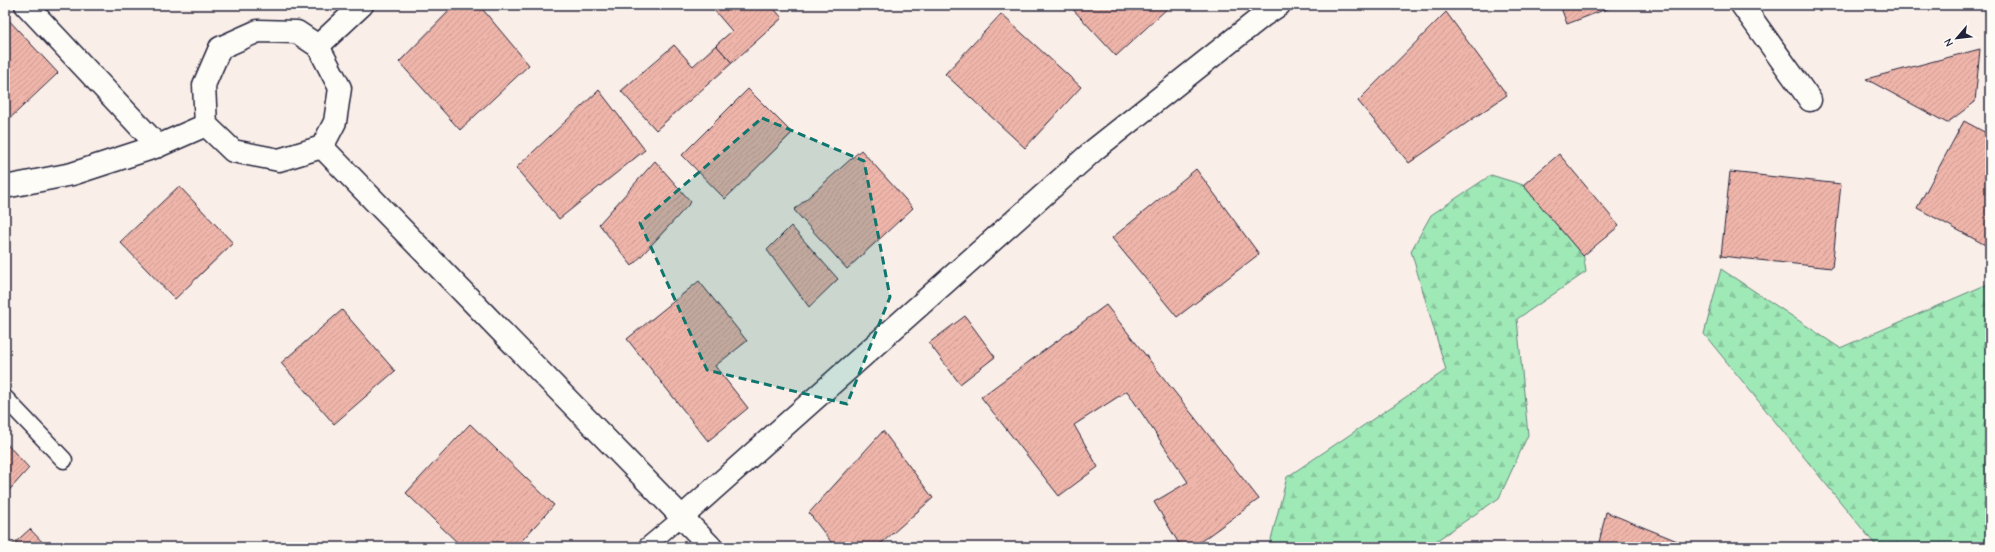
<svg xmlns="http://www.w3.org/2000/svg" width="1995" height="552" font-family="'Comic Neue',sans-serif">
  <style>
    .forest { fill: url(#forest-firs); stroke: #608679 }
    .building { fill: url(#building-hatch); stroke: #22223b }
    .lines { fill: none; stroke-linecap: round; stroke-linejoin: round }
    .lane-casing { stroke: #22223b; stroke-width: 19 }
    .street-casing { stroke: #22223b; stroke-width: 25 }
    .lane { stroke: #fdfcf7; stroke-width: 16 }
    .street { stroke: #fdfcf7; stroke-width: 22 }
    .marked { fill: #0f766e; fill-opacity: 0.2; stroke: #0f766e; stroke-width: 3; stroke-dasharray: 8 5; stroke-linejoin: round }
  </style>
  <defs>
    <pattern id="forest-firs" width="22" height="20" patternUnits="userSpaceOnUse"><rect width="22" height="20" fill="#9fe9b7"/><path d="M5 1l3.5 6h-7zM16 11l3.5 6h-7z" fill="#89c89e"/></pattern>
    <pattern id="building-hatch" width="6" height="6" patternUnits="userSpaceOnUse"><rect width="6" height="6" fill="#efb5aa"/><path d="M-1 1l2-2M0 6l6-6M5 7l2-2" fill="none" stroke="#cd9b93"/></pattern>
  </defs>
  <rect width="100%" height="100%" fill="#faeee8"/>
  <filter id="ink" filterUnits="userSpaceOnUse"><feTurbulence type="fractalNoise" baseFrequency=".025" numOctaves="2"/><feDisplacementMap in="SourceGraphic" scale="8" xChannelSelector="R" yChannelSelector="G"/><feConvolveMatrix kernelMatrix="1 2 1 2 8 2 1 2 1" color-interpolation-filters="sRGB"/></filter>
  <g filter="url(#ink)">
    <g class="forest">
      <path d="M1491,175l84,26 11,71 -69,47 11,116 -29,63 -72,49h-158l18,-70 159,-107 -35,-119 20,-36z"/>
      <path d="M1721,269l119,79 150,-65v264h-113l-173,-213z"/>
    </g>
    <g class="building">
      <path d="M455,5h24l50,60 -69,65 -61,-68z"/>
      <path d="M607,5h12l-7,6z"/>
      <path d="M720,5h51l11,13 -50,45 -16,-18 16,-14 -18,-21z"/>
      <path d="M1069,5h102l-55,51z"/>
      <path d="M1560,5h57l-50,19z"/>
      <path d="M1446,12l61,83 -98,68 -51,-62z"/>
      <path d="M1001,14l80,73 -56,61 -80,-74z"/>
      <path d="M5,16l53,57 -53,50z"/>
      <path d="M674,45l19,21 23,-21 16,18 -76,67 -35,-39z"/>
      <path d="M1980,49l-5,53 -28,21 -81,-44z"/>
      <path d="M748,89l44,44 -67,66 -43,-44z"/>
      <path d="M599,90l46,60 -86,69 -43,-51z"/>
      <path d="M1964,121l26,14 -1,112 -72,-39z"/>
      <path d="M861,150l52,58 -66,61 -53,-59z"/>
      <path d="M1559,154l60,72 -36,30 -60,-71z"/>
      <path d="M655,161l36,41 -59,64 -33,-42z"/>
      <path d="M1196,169l63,85 -82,63 -65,-79z"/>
      <path d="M1730,172l111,12 -9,84 -111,-12z"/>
      <path d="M179,186l54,57 -58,56 -55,-57z"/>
      <path d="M791,226l47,53 -29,28 -42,-57z"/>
      <path d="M699,281l48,60 -32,25 33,42 -40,33 -81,-102z"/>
      <path d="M1106,305l153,194 -66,48h-12l-27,-45 34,-20 -61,-91 -53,34 24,42 -39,29 -78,-99z"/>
      <path d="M342,310l53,61 -61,53 -53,-61z"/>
      <path d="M965,316l30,41 -35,27 -31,-41z"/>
      <path d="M470,424l84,81 -38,42h-54l-56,-54z"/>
      <path d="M883,431l50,67 -56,49h-42l-26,-34z"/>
      <path d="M5,442l24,26 -24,27z"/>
      <path d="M1606,512l86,35h-94z"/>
      <path d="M30,529l17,18h-37z"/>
    </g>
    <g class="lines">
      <defs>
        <g id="lane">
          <path d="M5,398l59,62"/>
          <path d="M646,547l36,-30"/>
        </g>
        <g id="street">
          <path d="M26,5l132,141"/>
          <path d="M1742,5l68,95"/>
          <path d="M258,31l39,1 21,14 22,42 -5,34 -13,25 -43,13 -46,-9 -27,-26 -2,-40 16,-37z"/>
          <path d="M318,46l44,-41"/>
          <path d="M322,147l389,400"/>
          <path d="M5,187l67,-13 86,-28 48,-21"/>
          <path d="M682,517l412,-367 170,-135 15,-10"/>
        </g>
      </defs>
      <use href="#lane" class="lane-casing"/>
      <use href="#street" class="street-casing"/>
      <use href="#lane" class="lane"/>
      <use href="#street" class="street"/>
    </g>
  </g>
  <path class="marked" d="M762,118l102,43 26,136 -43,107 -140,-34 -67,-147z"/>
  <rect width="1995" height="552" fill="none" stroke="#fdfcf7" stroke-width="20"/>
  <rect x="10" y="10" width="1975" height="532" fill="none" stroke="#22223b" stroke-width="1.5" filter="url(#ink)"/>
  <g transform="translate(1957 38) rotate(242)" stroke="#fdfcf7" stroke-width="3" paint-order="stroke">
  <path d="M0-3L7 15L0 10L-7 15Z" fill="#22223b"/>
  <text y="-6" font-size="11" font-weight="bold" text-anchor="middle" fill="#22223b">N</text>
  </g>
</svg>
